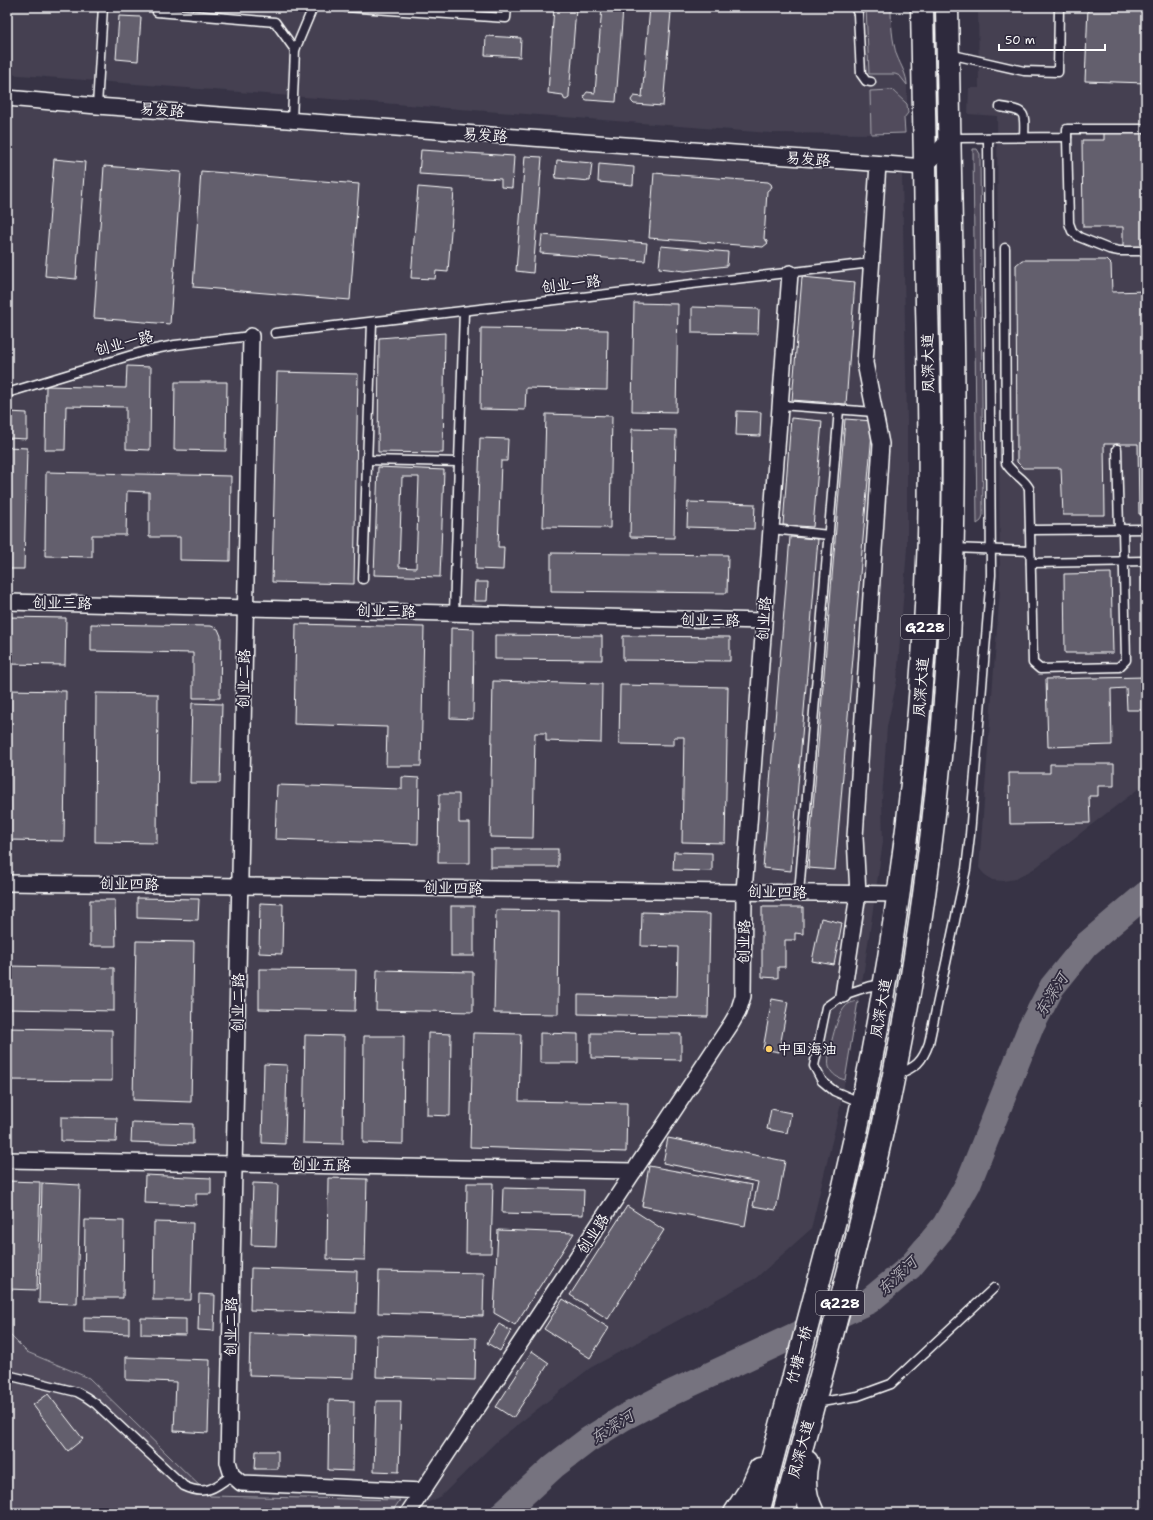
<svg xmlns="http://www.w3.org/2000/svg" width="1153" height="1520" font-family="'Shantell Sans','LXGW WenKai TC',sans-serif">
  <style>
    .built { fill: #444051 }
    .green { fill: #514c5c; stroke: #a8a6ae }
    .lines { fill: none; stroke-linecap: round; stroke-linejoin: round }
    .river { stroke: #76737f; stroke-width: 26 }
    .building { fill: #635f6d; stroke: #fff; fill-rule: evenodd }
    .lane-casing { stroke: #fff; stroke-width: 11 }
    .street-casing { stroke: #fff; stroke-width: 18 }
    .highway-casing { stroke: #fff; stroke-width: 25 }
    .lane { stroke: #2f2a3d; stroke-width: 8 }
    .street { stroke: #2f2a3d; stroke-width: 15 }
    .highway { stroke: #2f2a3d; stroke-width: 22 }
    .poi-dot { fill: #ffd166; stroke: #2f2a3d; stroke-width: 1.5 }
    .labels { text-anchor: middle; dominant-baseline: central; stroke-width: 3.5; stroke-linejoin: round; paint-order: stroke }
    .shield { fill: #2f2a3d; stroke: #c1bfc5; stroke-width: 1 }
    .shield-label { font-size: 14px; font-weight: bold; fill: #fff }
    .street-label { font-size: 15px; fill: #fff; stroke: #2f2a3d }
    .poi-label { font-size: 15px; fill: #fff; stroke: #2f2a3d; text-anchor: start }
    .water-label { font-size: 16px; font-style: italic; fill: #b4b2b9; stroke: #2f2a3d }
  </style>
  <rect width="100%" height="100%" fill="#373345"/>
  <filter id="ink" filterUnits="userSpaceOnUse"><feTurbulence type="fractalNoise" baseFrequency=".025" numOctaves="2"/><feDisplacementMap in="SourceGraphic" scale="8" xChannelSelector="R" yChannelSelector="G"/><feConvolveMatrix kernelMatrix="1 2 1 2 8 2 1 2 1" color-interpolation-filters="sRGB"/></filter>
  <g filter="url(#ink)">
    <g class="built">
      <path d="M7,7h859l3,67h26l5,2 7,9v19l-11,-12 -26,-1 1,43 -101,-1 -763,-59z"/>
      <path d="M978,7h168v776l-111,85 -19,11 -13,2 -11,-1 -8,-6 -5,-6 21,-279 -3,-473 -29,-2 1,-26h10z"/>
      <path d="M7,108l895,67 5,245v128l-10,132 -10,47 -5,73 1,42 -19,128 -24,138 -29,121 -55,49 -166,90 -92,72 -58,57 -36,16h-397z"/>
    </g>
    <g class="green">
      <path d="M866,7h25c0,16 1,34 6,49 4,10 10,19 10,29l-7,-9 -5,-2h-26z"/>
      <path d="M892,90l15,14 1,9 -4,5 1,15 -34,1 -1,-43z"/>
      <path d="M973,149h4l3,5 3,361 -2,6 -4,3z"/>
      <path d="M858,1001l-13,79c-7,-2 -13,-5 -16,-13 -3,-10 8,-52 16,-60 3,-4 8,-5 13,-6z"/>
      <path d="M7,1332l20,20 62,26 121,118 190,4 -9,13h-384z"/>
    </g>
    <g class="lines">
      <path class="river" d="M503,1513l51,-47 34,-26 35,-22 48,-25 198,-92 41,-34 35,-42 23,-41 62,-155 22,-42 34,-42 60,-51"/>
    </g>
    <g class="building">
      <path d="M554,7h33l-3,2h-8l-7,86v3l-3,2 -2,-1 -1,-4 -15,-2z"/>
      <path d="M602,7l21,1 -7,94 -29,-2 -2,-1 -1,-3 3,-4 8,1z"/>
      <path d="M650,7h4l1,4 16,1 -8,94 -29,-2 -2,-2 -1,-2 3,-4 8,1z"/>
      <path d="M1088,7h58v76l-61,-2z"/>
      <path d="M119,16l22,1 -3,44 -22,-2z"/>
      <path d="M486,36l35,2 -1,19 -35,-2z"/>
      <path d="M1104,131h42v117h-23v-21h-40l-1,-87h22z"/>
      <path d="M421,150l93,6 -2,32 -11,-1v-8l-82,-5z"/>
      <path d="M525,156l17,1 -9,116 -17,-2z"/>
      <path d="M54,159l31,3 -9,117 -31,-3z"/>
      <path d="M557,160l35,3 -2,18 -35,-3z"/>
      <path d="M599,164l35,3 -1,18 -35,-3z"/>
      <path d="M104,166l77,6 -11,152 -76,-6z"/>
      <path d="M201,171l158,13 -9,116 -157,-13z"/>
      <path d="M654,173l114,9 3,2 1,3 -5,4 -3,48 2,1 2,3 -5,4 -114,-9z"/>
      <path d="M418,187l36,3 -6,82 -12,-1 -1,8 -24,-1z"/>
      <path d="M542,235l105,8 -2,18 -105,-8z"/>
      <path d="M661,246l67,6 -1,14 -42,5 -26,-3z"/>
      <path d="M1022,260h85l4,4 1,28 34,-1v223h-7l-1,-70h-34l1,71h-42l-2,-47h-38l-6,-6 -1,-197z"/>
      <path d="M802,277l53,5 -9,122 -54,-4z"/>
      <path d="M634,303l44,1 -2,108 -44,-1z"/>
      <path d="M692,307l67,2 -1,25 -66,-1z"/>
      <path d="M481,328l127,2 -1,60 -81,-2 -1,22 -45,-1z"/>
      <path d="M445,333l-2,120 -65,-1 1,-114z"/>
      <path d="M127,366l24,1 -1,83 -24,-1v-42l-60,-1 -1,44h-20l1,-64 80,2z"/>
      <path d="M277,372l81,2 -4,210 -82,-2z"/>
      <path d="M175,382h52l-1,69 -52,-1z"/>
      <path d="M737,411l24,1 -1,24 -24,-1z"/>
      <path d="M9,412l18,1v26l-20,-1v-19h2z"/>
      <path d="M546,414l66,2 -2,112 -67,-1z"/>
      <path d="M791,418l31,3 -9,106 -30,-2z"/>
      <path d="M845,419l28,2 -38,449 -27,-2z"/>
      <path d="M632,429l44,1 -2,108 -44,-1z"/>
      <path d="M480,438l28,1 -1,22h-6l-3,86h6l-1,23 -27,-1z"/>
      <path d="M7,447l20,1 -3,121h-17z"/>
      <path d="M378,467l66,3 -4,107 -66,-2zM402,477h17l-3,91 -17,-1z"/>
      <path d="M46,472l185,4 -1,85 -50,-1v-23h-31v-45l-22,-1 -1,44h-34v22l-47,-1z"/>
      <path d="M688,502l67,2 -1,25 -67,-2z"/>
      <path d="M790,537l28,2 -27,332 -28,-3z"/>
      <path d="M551,553l177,2 -1,38 -176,-2z"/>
      <path d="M1111,573l2,80h-48l-1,-79z"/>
      <path d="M1142,575h4v135h-19l-1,-22 -15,1 1,56 -64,2 -2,-68 99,-2z"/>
      <path d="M475,582h13l-1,19h-13z"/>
      <path d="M7,617l59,1 -1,47 -58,-1z"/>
      <path d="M91,624l120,2 7,3 3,7 -1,62h-27v-45l-102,-2z"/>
      <path d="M296,624l128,3 -3,139h-35l1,-39 -93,-3z"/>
      <path d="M451,628l23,1 -1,90 -23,-1z"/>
      <path d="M495,635l107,1v24l-107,-1z"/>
      <path d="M623,636l107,1v24l-107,-1z"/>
      <path d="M493,681l109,3 -1,59 -55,-2v-8h-11l-2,105 -43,-1z"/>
      <path d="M620,685l108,2 -3,156 -43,-1 2,-105h-10v8l-55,-1z"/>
      <path d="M7,690l59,1 -2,150 -57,-1z"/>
      <path d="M96,693l62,1 -1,149 -62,-1z"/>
      <path d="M192,703l30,1 -2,79h-30z"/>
      <path d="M1050,764h64v22h-16v10h-9l1,27 -80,1 -1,-51h41z"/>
      <path d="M402,777l17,1 -1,66 -143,-5 2,-54 125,4z"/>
      <path d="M439,794h20v29h11v40h-32z"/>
      <rect x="490" y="849" width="68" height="18"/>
      <path d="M674,852l38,1v18l-39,-1z"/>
      <path d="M137,898l62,1 -1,21 -61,-2z"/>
      <path d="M90,900h25l1,46h-26z"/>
      <path d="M260,903l23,1 -1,50 -23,-1z"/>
      <rect x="451" y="906" width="23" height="50"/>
      <path d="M762,907h41v27l-8,-1v7h-10v27h-7v11l-16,-1z"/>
      <path d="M496,910l63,1 -1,103 -64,-1z"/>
      <path d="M642,912l68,2 -2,103 -130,-3v-19l99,2 1,-50 -37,-1z"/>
      <path d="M821,918l21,5 -8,42 -22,-4z"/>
      <path d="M136,941l58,1 -3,160 -58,-2z"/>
      <path d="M7,966l107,2v43l-107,-2z"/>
      <path d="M259,969l97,1 -1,41 -96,-2z"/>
      <path d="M377,970l96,2v40l-97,-2z"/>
      <path d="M772,999l16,3 -9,50 -16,-3z"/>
      <path d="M7,1028l105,2v51l-105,-1z"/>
      <path d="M428,1033l23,1 -1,82 -23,-1z"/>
      <path d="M473,1033l48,1 -2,67 108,2 -1,49 -156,-5z"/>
      <path d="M540,1033l38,1v29h-38z"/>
      <path d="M591,1033l90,1v26l-90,-2z"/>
      <path d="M305,1035l39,1 -1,108 -40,-1z"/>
      <path d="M364,1036h40l-1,108 -40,-1z"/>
      <path d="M264,1064l23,1 -2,79 -23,-1z"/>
      <path d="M771,1109l20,4 -4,20 -20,-4z"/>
      <path d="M61,1117l56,1 -1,24 -55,-1z"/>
      <path d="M132,1122l61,2v20l-62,-2z"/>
      <path d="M668,1138l117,23 -9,49 -23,-4 5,-24 -95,-19z"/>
      <path d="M649,1166l103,19 -7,41 -103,-20z"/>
      <path d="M145,1175l66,3v16h-15v11l-52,-2z"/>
      <path d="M328,1178l39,1 -2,81 -38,-1z"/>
      <path d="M7,1181l33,1 -3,108 -30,-1z"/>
      <path d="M42,1183l38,2 -3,119 -38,-1z"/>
      <path d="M253,1183l25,1 -2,62 -25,-1z"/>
      <path d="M467,1183h26l-2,70h-25z"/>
      <path d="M503,1188l81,2 -1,25 -81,-2z"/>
      <path d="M627,1206l37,24 -56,89 -38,-24z"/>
      <path d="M85,1220l39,1 -1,77h-39z"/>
      <path d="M154,1222l39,1 -2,77h-38z"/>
      <path d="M498,1230l76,3 -59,92 -21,-12z"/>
      <path d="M251,1268l106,3 -1,42 -106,-3z"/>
      <path d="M379,1271l105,2 -1,43 -105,-3z"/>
      <path d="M199,1294l16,1 -1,36 -16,-1z"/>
      <path d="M563,1299l46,29 -19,30 -46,-29z"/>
      <path d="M84,1317l45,1v16l-45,-2z"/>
      <path d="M141,1318l45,1v16l-45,-1z"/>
      <path d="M499,1324l12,7 -11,20 -13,-8z"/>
      <path d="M250,1333l105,3 -1,42 -105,-3z"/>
      <path d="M377,1335l99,3 -1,42 -99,-3z"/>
      <path d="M532,1351l17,12 -36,55 -17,-11z"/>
      <path d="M126,1357l84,3 -2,73 -34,-2 2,-49 -50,-2z"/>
      <path d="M48,1394l35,45 -15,12 -35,-46z"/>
      <path d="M329,1400l25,1 -1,70 -25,-1z"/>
      <path d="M376,1401h25l-2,71 -25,-1z"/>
      <path d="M256,1451h22v18h-23z"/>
    </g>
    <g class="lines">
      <defs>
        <g id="lane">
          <path d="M157,7v5l118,10 20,28"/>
          <path d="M345,7l161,11 1,-11"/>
          <path d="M855,7l3,7 3,60 5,7 5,1"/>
          <path d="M949,54l75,17 34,1 1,-65"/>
          <path d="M97,106l6,-99"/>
          <path d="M1000,107c26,4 25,4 24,30"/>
          <path d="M292,120l3,-70 18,-43"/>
          <path d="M1067,137l2,86 3,8 7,6 30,12 10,2h27"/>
          <path d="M951,138l116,-1v-8h79"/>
          <path d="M1005,248l1,215c6,11 17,14 23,25l4,175 7,6 79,-2 7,-7 -3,-131"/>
          <path d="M275,333l596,-70"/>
          <path d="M7,393l138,-42 30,-6 76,-9"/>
          <path d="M780,405l94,7"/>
          <path d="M1117,449l2,80"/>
          <path d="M367,460l92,2"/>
          <path d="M771,529l58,6"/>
          <path d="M1030,530l116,-1"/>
          <path d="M953,548l77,3"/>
          <path d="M1031,563l115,-2"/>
          <path d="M363,579l9,-257"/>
          <path d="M454,613l10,-302"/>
          <path d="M799,893l40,-484"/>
          <path d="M896,1075c20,-8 26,-12 33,-32l37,-174 4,-34 21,-260 -3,-437"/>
          <path d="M862,1103l-28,-12 -12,-10 -8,-15 12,-59 17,-12 24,-8 15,-3"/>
          <path d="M7,1375l70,17 9,5 10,7 88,82c21,10 31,2 48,-11"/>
          <path d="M815,1403l43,-7 33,-12 103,-96"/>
        </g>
        <g id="street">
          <path d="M7,98l90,8 828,61 25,-29"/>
          <path d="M251,336l-23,1126 4,13 9,8 182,8"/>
          <path d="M7,602l757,19"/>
          <path d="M7,883l892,11"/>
          <path d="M843,995l15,-101 -3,-57 26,-393 -16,-81 13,-199"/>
          <path d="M7,1160l627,11"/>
          <path d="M408,1513l323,-489 7,-12 5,-16 1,-104 46,-619"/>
        </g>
        <g id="highway">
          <path d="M807,1462c-4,17 -2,35 6,51"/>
          <path d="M735,1513l17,-26 8,-18"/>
          <path d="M758,1513l86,-327c50,-213 78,-430 85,-649 2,-77 0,-155 -2,-232 -1,-99 -3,-199 -5,-298"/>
          <path d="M784,1513c34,-128 71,-256 99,-386 27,-122 45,-246 57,-370 16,-158 15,-316 12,-474 -1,-92 -3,-184 -5,-276"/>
        </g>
      </defs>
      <use href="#lane" class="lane-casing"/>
      <use href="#street" class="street-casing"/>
      <use href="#highway" class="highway-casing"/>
      <use href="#lane" class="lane"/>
      <use href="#street" class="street"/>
      <use href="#highway" class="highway"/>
    </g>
  </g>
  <circle class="poi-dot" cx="769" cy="1049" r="4"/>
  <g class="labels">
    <g class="shield">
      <rect x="901" y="615" width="48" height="24" rx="3"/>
      <rect x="816" y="1291" width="48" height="24" rx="3"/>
    </g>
    <g class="shield-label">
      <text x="925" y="627">G228</text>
      <text x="840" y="1303">G228</text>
    </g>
    <g class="street-label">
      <text transform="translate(162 110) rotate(4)">易发路</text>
      <text transform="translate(485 135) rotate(4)">易发路</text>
      <text transform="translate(808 159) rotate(4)">易发路</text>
      <text transform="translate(571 284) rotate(-7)">创业一路</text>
      <text transform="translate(124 343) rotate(-15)">创业一路</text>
      <text transform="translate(928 363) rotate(-91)">凤深大道</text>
      <text transform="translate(62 603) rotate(1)">创业三路</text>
      <text transform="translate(386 611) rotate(1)">创业三路</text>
      <text transform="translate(764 619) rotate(-86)">创业路</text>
      <text transform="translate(710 620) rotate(1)">创业三路</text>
      <text transform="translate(244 679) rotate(-89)">创业二路</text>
      <text transform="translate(921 687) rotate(-86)">凤深大道</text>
      <text transform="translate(129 884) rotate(1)">创业四路</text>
      <text transform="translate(453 888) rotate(1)">创业四路</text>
      <text transform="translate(777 892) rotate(1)">创业四路</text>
      <text transform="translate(744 942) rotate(-89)">创业路</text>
      <text transform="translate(238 1003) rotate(-89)">创业二路</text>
      <text transform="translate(881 1008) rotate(-80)">凤深大道</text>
      <text transform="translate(321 1165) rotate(1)">创业五路</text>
      <text transform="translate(593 1234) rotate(-57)">创业路</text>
      <text transform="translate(231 1327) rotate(-89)">创业二路</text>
      <text transform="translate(799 1355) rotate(-75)">竹塘一桥</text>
      <text transform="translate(801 1449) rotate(-75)">凤深大道</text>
    </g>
    <g class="poi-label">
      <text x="777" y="1049">中国海油</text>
    </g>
    <g class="water-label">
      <text transform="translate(1051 995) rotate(-58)">东深河</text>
      <text transform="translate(897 1276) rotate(-43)">东深河</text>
      <text transform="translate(612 1427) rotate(-33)">东深河</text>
    </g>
  </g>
  <rect width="1153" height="1520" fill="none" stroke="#2f2a3d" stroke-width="24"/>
  <rect x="12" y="12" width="1129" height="1496" fill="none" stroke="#fff" stroke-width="1.5" filter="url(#ink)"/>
  <path d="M999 44v6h106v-6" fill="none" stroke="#ffffff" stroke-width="2"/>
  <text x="1005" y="44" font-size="12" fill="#ffffff" stroke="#2f2a3d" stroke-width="3" paint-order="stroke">50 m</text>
</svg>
